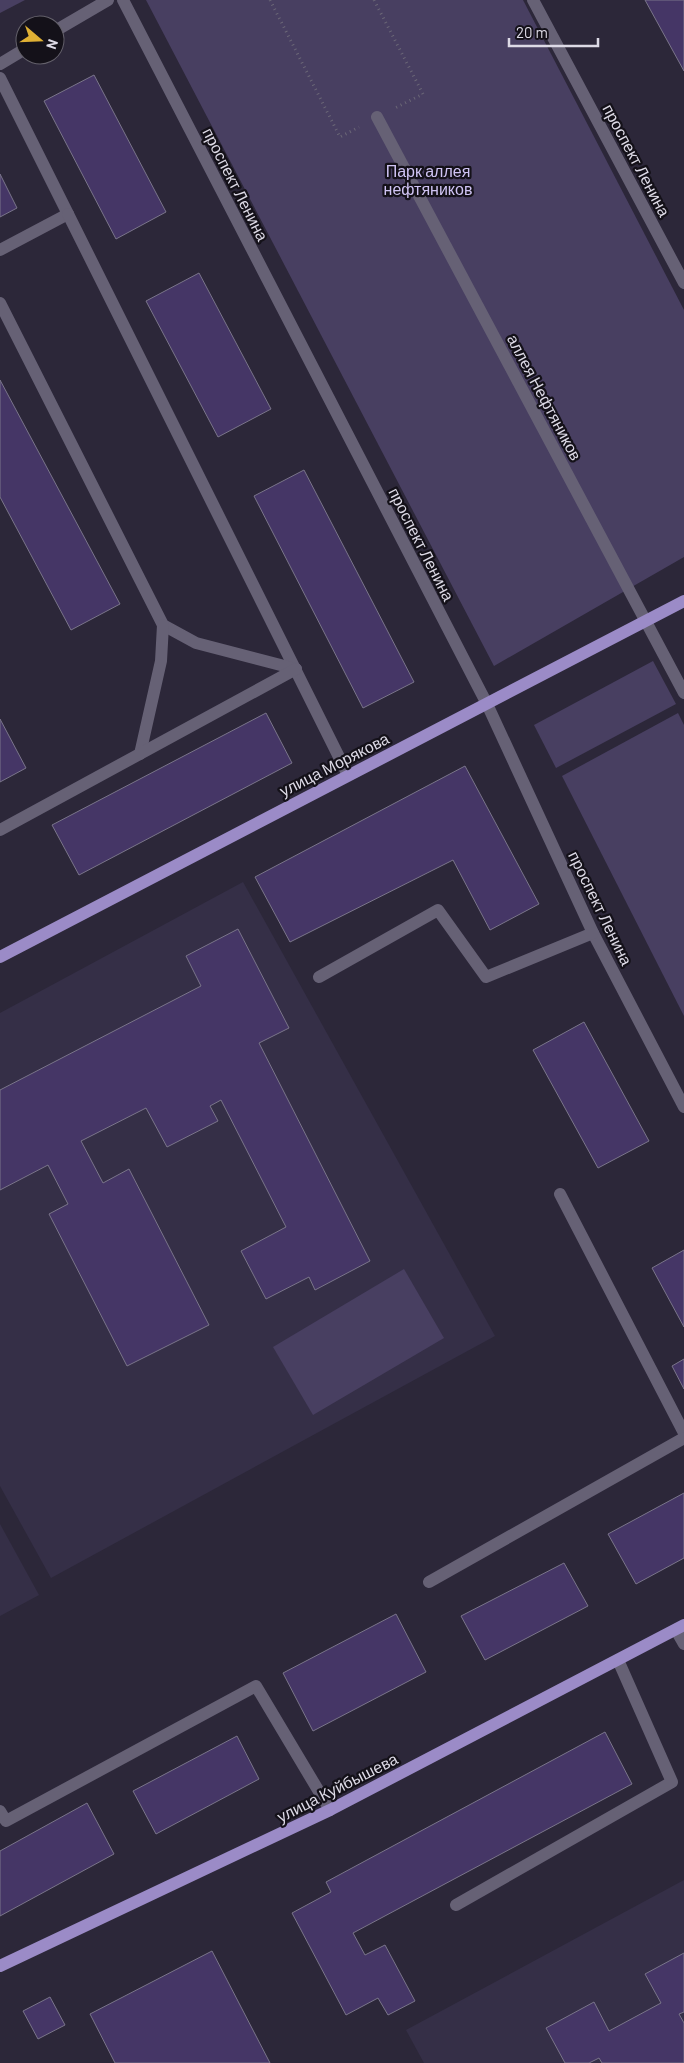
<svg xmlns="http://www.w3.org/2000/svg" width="684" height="2063" font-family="Barlow,sans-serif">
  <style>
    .built { fill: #352f47 }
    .green { fill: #483f61 }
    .building { fill: #453666; stroke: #7a758a }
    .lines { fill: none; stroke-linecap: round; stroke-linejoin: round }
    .path { stroke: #6b6777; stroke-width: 3; stroke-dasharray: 1 4; stroke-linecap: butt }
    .minor { stroke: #666175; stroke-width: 12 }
    .major { stroke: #9b8bc7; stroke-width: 12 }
    .labels { text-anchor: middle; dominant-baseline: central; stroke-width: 4.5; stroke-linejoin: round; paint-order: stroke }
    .street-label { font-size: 16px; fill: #dddae6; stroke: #141119 }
    .park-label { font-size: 16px; fill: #d0c4f4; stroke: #141119 }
  </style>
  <rect width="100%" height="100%" fill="#2c2739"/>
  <g class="built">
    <path d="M243,882l252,454 -444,242 -51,-92v-473z"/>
    <path d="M0,1524l39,71 -39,21z"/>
    <path d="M684,1880v183h-260l-18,-33z"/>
  </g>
  <g class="green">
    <path d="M0,0h25l-25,13z"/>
    <path d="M146,0h377l161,310v247l-190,109z"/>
    <path d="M653,661l23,43 -120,64 -22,-43z"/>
    <path d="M678,713l6,12v291l-122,-240z"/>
    <path d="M404,1269l40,69 -131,77 -40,-68z"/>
  </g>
  <g class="building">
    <path d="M645,0h39v71z"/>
    <path d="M94,75l72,137 -50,27 -72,-138z"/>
    <path d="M0,174l17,34 -17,9z"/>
    <path d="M199,273l72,136 -53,28 -72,-136z"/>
    <path d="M0,380l120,224 -49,26 -71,-133z"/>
    <path d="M304,470l110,212 -51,26 -109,-212z"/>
    <path d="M266,713l26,50 -213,112 -27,-50z"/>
    <path d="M0,719l26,49 -26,14z"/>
    <path d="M465,766l74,138 -49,26 -37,-70 -163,82 -35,-65z"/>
    <path d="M238,929l51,99 -30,15 111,218 -55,29 -6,-13 -43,22 -25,-48 45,-24 -65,-127 -11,6 8,15 -51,26 -21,-39 -65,33 22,42 26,-14 80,156 -82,41 -78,-152 19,-10 -20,-39 -48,25v-100l201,-104 -15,-30z"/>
    <path d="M584,1022l65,119 -51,27 -65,-118z"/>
    <path d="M684,1250v77l-32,-59z"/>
    <path d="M684,1359v30l-12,-23z"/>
    <path d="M684,1493v65l-48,26 -28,-50z"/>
    <path d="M564,1563l24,43 -103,54 -24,-44z"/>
    <path d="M396,1614l30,58 -113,59 -30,-58z"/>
    <path d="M605,1732l27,52 -279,149 12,22 20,-10 30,56 -27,14 -10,-17 -32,17 -54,-102 39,-21 -5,-10z"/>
    <path d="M237,1736l22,43 -103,55 -23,-43z"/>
    <path d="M87,1803l27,51 -114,62v-65z"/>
    <path d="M212,1951l58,112h-155l-25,-49z"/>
    <path d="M684,1953v59l-5,2 5,9v40h-82l-3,-5 -10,5h-24l-19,-35 48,-26 15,29 52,-28 -16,-29z"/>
    <path d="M50,1997l15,28 -27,14 -15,-28z"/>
  </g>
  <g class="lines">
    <g class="path">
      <path d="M270,0l70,137 19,-10"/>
      <path d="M374,0l49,94 -28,14"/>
    </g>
    <g class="minor">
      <path d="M123,0l364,704 106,229 91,174"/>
      <path d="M533,0l151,283"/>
      <path d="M55,31l53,-31"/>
      <path d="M0,64l25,-15"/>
      <path d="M0,78l68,136 -68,36"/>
      <path d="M377,117l307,576"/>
      <path d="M68,214l280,561"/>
      <path d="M0,303l163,322 33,18 100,26"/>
      <path d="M140,754l21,-93 2,-36"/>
      <path d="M0,830l296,-161"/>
      <path d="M319,977l119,-67 48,67 107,-44"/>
      <path d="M560,1194l124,239"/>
      <path d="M429,1582l255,-144"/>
      <path d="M676,1630l8,14"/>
      <path d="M0,1811l6,10 250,-135 74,124"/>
      <path d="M456,1905l216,-123 -54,-122"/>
    </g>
    <g class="major">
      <path d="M0,957l684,-356"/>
      <path d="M0,1966l330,-156 354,-185"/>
    </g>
  </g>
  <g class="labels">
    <g class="street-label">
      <text transform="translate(637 160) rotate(62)">проспект Ленина</text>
      <text transform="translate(236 184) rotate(63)">проспект Ленина</text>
      <text transform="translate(545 397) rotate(62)">аллея Нефтяников</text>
      <text transform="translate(422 544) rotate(63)">проспект Ленина</text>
      <text transform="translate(334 764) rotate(-27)">улица Морякова</text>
      <text transform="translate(601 908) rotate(64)">проспект Ленина</text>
      <text transform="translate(337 1787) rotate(-27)">улица Куйбышева</text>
    </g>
    <g class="park-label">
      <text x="428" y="170">Парк аллея<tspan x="428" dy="18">нефтяников</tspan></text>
    </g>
  </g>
  <g transform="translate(40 40) rotate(109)"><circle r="24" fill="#141119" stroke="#64616b"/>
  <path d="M0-4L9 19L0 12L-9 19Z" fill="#dfb034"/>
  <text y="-8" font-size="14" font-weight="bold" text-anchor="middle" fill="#dddae6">N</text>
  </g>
  <path d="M509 38v8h89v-8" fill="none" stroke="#dddae6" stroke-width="2.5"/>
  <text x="516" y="38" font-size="15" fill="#dddae6" stroke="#141119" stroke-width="4" paint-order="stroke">20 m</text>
</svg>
